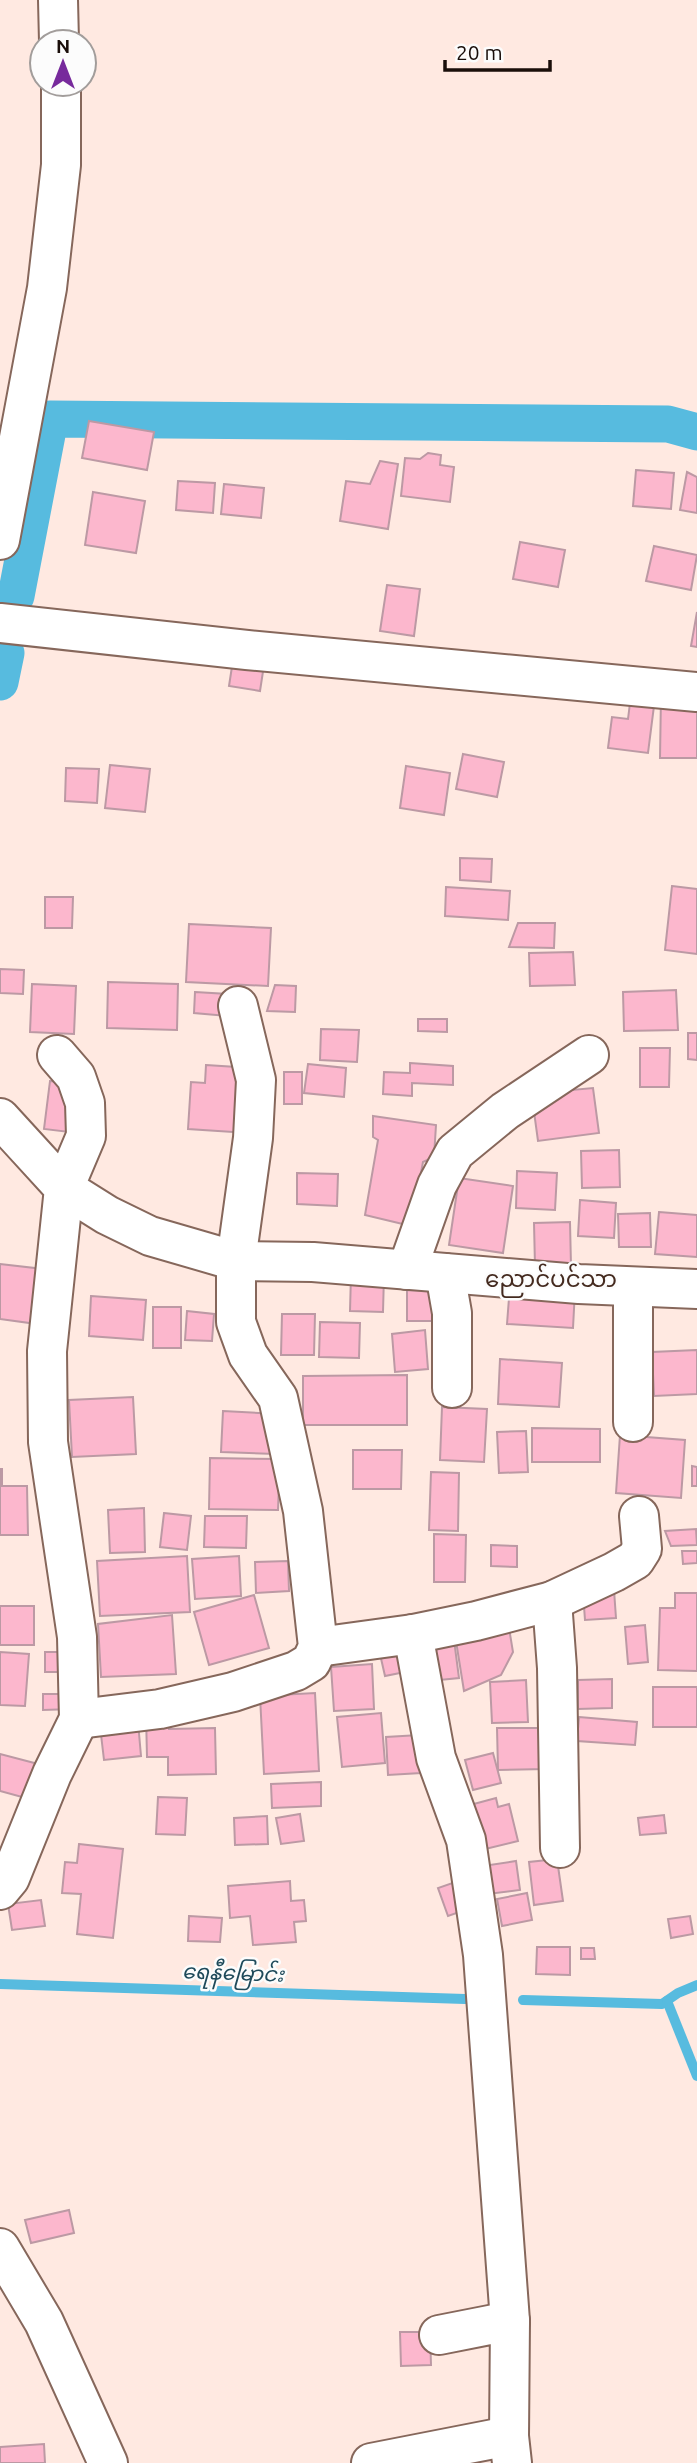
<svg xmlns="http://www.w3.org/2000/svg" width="697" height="2463" font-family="Ubuntu,'Noto Sans Myanmar',sans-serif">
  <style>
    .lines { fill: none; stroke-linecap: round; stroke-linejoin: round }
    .stream { stroke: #57bbdf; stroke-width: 10 }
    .canal { stroke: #57bbdf; stroke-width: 37 }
    .building { fill: #fcb7cd; stroke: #bc99a4; stroke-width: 2 }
    .minor-casing { stroke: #86675b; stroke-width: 42 }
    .minor { stroke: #fff; stroke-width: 38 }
    .labels { text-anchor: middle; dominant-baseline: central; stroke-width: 5; stroke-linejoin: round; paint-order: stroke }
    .water-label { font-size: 21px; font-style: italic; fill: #1f4a5a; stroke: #fcfcfc }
    .quarter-label { font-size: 23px; fill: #442a1f; stroke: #fcfcfc }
  </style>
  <rect width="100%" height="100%" fill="#ffe9e1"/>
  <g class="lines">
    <g class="stream">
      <path d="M0,1984l465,15"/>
      <path d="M523,2000l139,4 16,-11 19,-8"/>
      <path d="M667,2001l30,75"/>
    </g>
    <g class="canal">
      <path d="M16,596l34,-177 618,5 29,8"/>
      <path d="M0,682l6,-29"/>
    </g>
  </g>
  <g class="building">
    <path d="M89,421l65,11 -7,38 -65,-12z"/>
    <path d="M428,453l13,2 -1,10 14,2 -4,35 -49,-6 4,-38 15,1z"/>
    <path d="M380,461l18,3 -10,65 -48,-8 6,-40 24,3z"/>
    <path d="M636,470l38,3 -3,36 -38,-3z"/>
    <path d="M687,472l10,5v36l-17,-3z"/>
    <path d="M178,481l37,2 -2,30 -37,-3z"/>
    <path d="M224,484l40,4 -3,30 -40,-4z"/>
    <path d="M93,492l52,9 -9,52 -51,-8z"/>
    <path d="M520,542l45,8 -7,37 -45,-8z"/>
    <path d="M654,546l43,9 -6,35 -45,-9z"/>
    <path d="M387,585l33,4 -6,47 -34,-5z"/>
    <path d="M697,612v35l-6,-1z"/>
    <path d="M233,660l31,5 -4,26 -31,-5z"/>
    <path d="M631,695l24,3 -7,55 -40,-5 4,-31 16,2z"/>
    <path d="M661,695h36v63h-37z"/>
    <path d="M463,754l41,8 -7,35 -41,-8z"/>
    <path d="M110,765l40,4 -5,43 -40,-4z"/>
    <path d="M406,766l44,7 -6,42 -44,-7z"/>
    <path d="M66,768l33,1 -2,34 -32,-2z"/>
    <path d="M460,858l32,1 -1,23 -31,-2z"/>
    <path d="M672,886l25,3v65l-32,-4z"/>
    <path d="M446,887l64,4 -2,29 -63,-4z"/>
    <path d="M45,897h28l-1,31h-27z"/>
    <path d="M518,923h37l-1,25 -45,-1z"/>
    <path d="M189,924l82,4 -3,58 -82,-4z"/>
    <path d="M573,952l2,33 -45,1 -1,-33z"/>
    <path d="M0,969l24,1 -1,24 -23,-1z"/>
    <path d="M108,982l70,2 -1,46 -70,-2z"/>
    <path d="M32,984l44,2 -2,48 -44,-2z"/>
    <path d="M275,985l21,1 -1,26 -28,-1z"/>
    <path d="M676,990l2,40 -54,1 -1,-39z"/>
    <path d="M195,992l33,2 -1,22 -33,-3z"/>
    <path d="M418,1019h29v13l-29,-1z"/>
    <path d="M321,1029l38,1 -2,32 -37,-2z"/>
    <path d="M688,1033h9v27l-9,-1z"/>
    <path d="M640,1048h30l-1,39h-29z"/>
    <path d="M410,1063l43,3v19l-41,-2v13l-29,-2 1,-22 26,1z"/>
    <path d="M308,1064l38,4 -2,29 -40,-4z"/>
    <path d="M206,1065l46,3 -4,65 -60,-4 3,-47 14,1z"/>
    <rect x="284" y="1072" width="18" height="32"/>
    <path d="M50,1081l25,3 -6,48 -25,-3z"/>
    <path d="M571,1084l1,6 21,-2 6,45 -61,8 -6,-44z"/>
    <path d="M373,1116l63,9 -2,32 -11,5 -12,64 -46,-11 13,-75 -5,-3z"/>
    <path d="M619,1150l1,37 -38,1 -1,-37z"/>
    <path d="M517,1171l40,2 -2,37 -39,-2z"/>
    <path d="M297,1173l41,1 -1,32 -40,-2z"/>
    <path d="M459,1178l54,8 -10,67 -54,-8z"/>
    <path d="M580,1200l36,3 -2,35 -36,-2z"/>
    <path d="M659,1212l38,3v42l-42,-3z"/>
    <path d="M650,1213l1,34h-32l-1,-33z"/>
    <path d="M570,1222l1,44h-36l-1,-43z"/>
    <path d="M0,1264l43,5 -6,55 -37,-5z"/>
    <path d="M351,1274l33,1 -1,37 -33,-1z"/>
    <path d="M510,1285l65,5 -2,38 -66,-4z"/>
    <path d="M407,1290l38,1 -1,30h-37z"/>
    <path d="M91,1296l55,4 -3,40 -54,-4z"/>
    <rect x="153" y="1307" width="28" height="41"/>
    <path d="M187,1311l27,3 -2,27 -27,-1z"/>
    <path d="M282,1314h33l-1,41h-33z"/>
    <path d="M320,1322l40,1 -1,35 -40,-1z"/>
    <path d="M425,1330l3,39 -33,3 -3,-38z"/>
    <path d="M697,1350v44l-43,2 -2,-44z"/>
    <path d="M500,1359l62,4 -3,44 -61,-3z"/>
    <path d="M407,1375v50h-104v-49z"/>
    <path d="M133,1397l3,57 -64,3 -3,-57z"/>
    <path d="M442,1407l45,2 -3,53 -44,-2z"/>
    <path d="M223,1411l53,3 -1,40 -54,-2z"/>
    <path d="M532,1428l68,1v33h-68z"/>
    <path d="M526,1431l2,41 -29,1 -2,-41z"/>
    <path d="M620,1435l65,5 -4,58 -65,-5z"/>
    <path d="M353,1450h49l-1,39h-48z"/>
    <path d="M210,1458l70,1 -2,51 -69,-1z"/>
    <path d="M692,1466l5,1v19h-5z"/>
    <path d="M0,1469h2v17h25l1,49h-28z"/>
    <path d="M431,1472l28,1 -1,58 -29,-1z"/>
    <path d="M144,1508l1,44 -35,1 -2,-43z"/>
    <path d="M164,1513l27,3 -4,34 -27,-3z"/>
    <path d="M205,1516h42l-1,32 -42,-1z"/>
    <path d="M696,1529l1,16 -26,1 -6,-15z"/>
    <path d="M434,1534l32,1 -1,47h-31z"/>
    <path d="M491,1545l26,1v21l-26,-1z"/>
    <path d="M682,1551h15v12l-14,1z"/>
    <path d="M187,1556l3,56 -90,4 -3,-55z"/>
    <path d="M239,1556l2,40 -46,3 -3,-40z"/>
    <path d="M288,1561l1,30 -33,2 -1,-31z"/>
    <path d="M614,1590l2,28 -31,2 -2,-27z"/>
    <path d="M675,1593h22v78l-39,-1 2,-62h15z"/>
    <path d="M254,1595l15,53 -60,17 -15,-53z"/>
    <rect x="0" y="1606" width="34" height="39"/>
    <path d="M172,1615l4,59 -75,3 -3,-53z"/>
    <path d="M508,1622l5,30 -12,23 -37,16 -9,-56z"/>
    <path d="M645,1625l3,37 -20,2 -3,-37z"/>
    <path d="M453,1632l6,46 -29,3 -5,-45z"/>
    <path d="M406,1649l4,22 -25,5 -5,-22z"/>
    <path d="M0,1652l29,2 -4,52 -25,-1z"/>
    <rect x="45" y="1652" width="24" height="20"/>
    <path d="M372,1664l2,45 -40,2 -3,-44z"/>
    <path d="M612,1679v29l-34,1v-29z"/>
    <path d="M526,1680l2,42 -36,1 -2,-41z"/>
    <rect x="653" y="1687" width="44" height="40"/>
    <path d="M315,1693l4,78 -55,3 -4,-78z"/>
    <path d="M43,1694h30v15l-30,1z"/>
    <path d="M381,1713l4,50 -43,4 -5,-50z"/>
    <path d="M168,1714l1,15 46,-1 1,46 -48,1v-18h-21l-1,-42z"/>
    <path d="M579,1717l58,5 -2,23 -58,-4z"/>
    <path d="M138,1722l3,34 -37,4 -4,-34z"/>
    <path d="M497,1728h48l1,41 -48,1z"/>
    <path d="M419,1735l2,38 -33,2 -2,-38z"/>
    <path d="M493,1753l8,30 -28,7 -8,-30z"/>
    <path d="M0,1754l42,11 -9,35 -33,-9z"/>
    <path d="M321,1782v24l-49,2 -1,-24z"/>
    <path d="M158,1797l29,1 -2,37 -29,-1z"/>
    <path d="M496,1798l2,9 11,-3 9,37 -41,10 -7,-46z"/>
    <path d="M300,1814l4,27 -23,3 -5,-26z"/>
    <path d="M664,1815l2,18 -26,2 -2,-17z"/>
    <path d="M267,1816l1,28 -33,1 -1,-27z"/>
    <path d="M79,1844l44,5 -10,89 -36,-4 4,-40 -19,-1 3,-31 12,1z"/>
    <path d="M557,1859l6,42 -29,4 -5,-43z"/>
    <path d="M516,1861l4,29 -40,5 -4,-28z"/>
    <path d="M464,1879l10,28 -26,9 -10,-28z"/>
    <path d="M290,1881l1,20 13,-1 2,21 -12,1 2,20 -43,3 -3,-29 -20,2 -2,-32z"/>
    <path d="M527,1893l5,27 -30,6 -5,-27z"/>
    <path d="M41,1900l4,26 -33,4 -4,-26z"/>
    <path d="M189,1916l33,2 -2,24 -32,-1z"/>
    <path d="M690,1916l3,18 -22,4 -3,-19z"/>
    <path d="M537,1947h33v28l-34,-1z"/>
    <path d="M581,1948h13l1,11h-14z"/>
    <path d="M69,2210l5,23 -43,10 -6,-23z"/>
    <path d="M400,2332h30l1,33 -30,1z"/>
    <path d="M44,2444l1,19h-45v-16z"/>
  </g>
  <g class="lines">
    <defs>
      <g id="minor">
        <path d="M58,0l1,42"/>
        <path d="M0,540l47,-252 14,-123v-81"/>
        <path d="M0,623l247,27 450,42"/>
        <path d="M57,1055l19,22 9,26 1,33 -22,52 43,27 43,21 86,25 77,1 266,22 118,5"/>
        <path d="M0,1118l64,70 -17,163 1,91 29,195 2,82 -27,55 -42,104 -10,12"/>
        <path d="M407,1270l30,-85 18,-33 50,-41 84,-56"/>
        <path d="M445,1273l7,40v75"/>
        <path d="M633,1287v135"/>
        <path d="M552,1601l5,67 3,180"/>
        <path d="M413,1634l23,124 30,82 17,115 27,366"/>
        <path d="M318,1647l95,-13 63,-13 76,-20 62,-29 21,-12 7,-11 -3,-33"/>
        <path d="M79,1719l81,-10 73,-17 63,-21 15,-9 7,-15 -15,-136 -25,-113 -30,-43 -12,-33v-61l17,-123 3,-58 -18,-74"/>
        <path d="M0,2248l44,74 64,141"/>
        <path d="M439,2335l71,-14 -1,115 3,27"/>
        <path d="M371,2463l138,-27"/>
      </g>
    </defs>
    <use href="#minor" class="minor-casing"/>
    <use href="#minor" class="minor"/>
  </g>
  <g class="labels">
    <g class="water-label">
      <text transform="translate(233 1972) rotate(2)">ရေနီမြောင်း</text>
    </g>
    <g class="quarter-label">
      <text x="551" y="1278">ညောင်ပင်သာ</text>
    </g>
  </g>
  <g transform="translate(63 63)"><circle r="33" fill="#fcfcfc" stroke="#a29d9b" stroke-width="2"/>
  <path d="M0-5L12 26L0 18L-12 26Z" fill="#772a9c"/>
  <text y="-10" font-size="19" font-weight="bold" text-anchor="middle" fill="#1a0e0a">N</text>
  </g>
  <path d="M445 60v10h105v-10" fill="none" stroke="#1a0e0a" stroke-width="3.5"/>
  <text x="456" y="60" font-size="21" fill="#1a0e0a" stroke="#fcfcfc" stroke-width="5" paint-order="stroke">20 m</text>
</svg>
